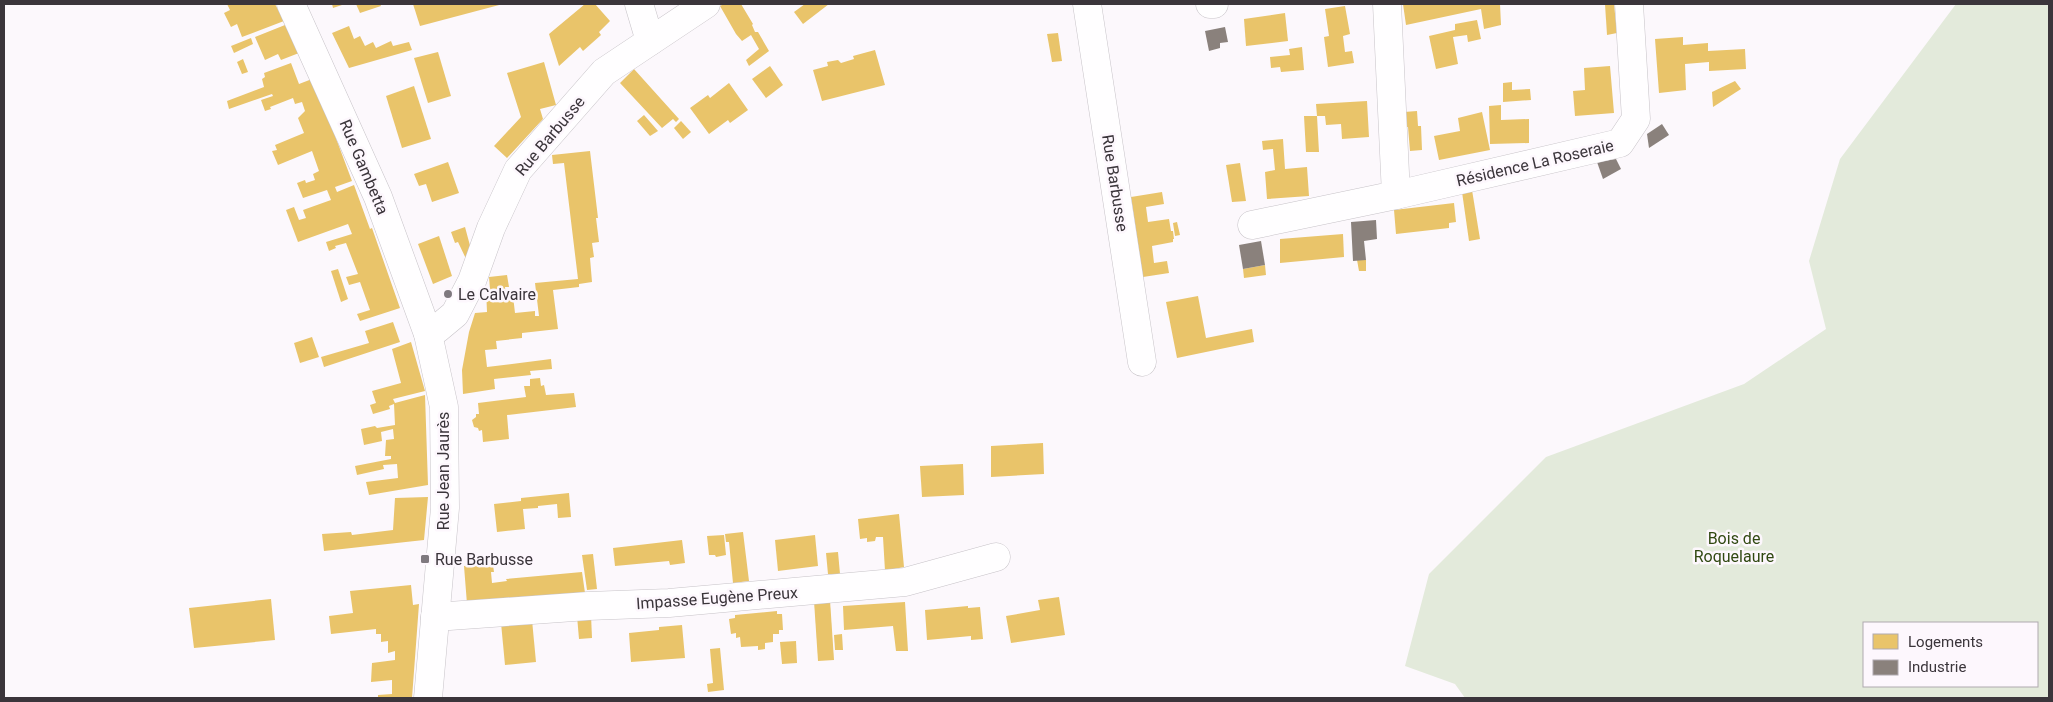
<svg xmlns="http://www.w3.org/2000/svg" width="2053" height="702" font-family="Roboto,sans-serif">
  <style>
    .green { fill: #e3eadb; fill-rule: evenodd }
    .homes { fill: #e9c46a }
    .industry { fill: #8a817c }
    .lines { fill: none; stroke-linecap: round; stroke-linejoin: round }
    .minor-casing { stroke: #c7c3c8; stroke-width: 29 }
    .major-casing { stroke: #c7c3c8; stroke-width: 29 }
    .minor { stroke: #fffeff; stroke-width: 28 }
    .major { stroke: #fffeff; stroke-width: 28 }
    .poi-dot { fill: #7f797f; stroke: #fdf7fd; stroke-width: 2 }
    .labels { text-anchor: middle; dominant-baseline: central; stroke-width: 5; stroke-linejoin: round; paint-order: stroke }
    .street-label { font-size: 16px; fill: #3b353b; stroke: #fdf7fd }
    .poi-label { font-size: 16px; fill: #3b353b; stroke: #fdf7fd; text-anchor: start }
    .park-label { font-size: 16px; fill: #314912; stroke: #fdf7fd }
  </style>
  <rect width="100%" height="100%" fill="#fcf8fc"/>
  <path class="green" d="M1956,4h93v694h-584l-10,-14 -50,-18 24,-92 117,-117 198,-73 82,-55 -17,-68 31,-102zM2037,623v63h-173v-63z"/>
  <g class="homes">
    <path d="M227,4h48l9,17 -42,16 -5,-13 -6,3 -7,-14 6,-3z"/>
    <path d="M332,4h13l-12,4z"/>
    <path d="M356,4h24l1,2 -21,7z"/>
    <path d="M413,4h90l-83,22z"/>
    <path d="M585,4h10l15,17 -11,11 2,3 -18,16 -3,-4 -21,19 -10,-32z"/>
    <path d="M724,4h17l12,20 -1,1 3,7h3l11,19 -20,15 -3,-6 13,-11 -8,-14 -9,6 -6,-7 -16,-28z"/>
    <path d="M805,4h24l-26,20 -9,-12z"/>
    <path d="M1403,4h97l1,21 -17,4 -3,-20 -75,16z"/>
    <path d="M1605,4h9l3,29 -10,2z"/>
    <path d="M1345,6l5,28 -7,2 2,16 7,-1 2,12 -26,4 -4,-30 5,-1 -4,-27z"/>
    <path d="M1285,13l3,28 -42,5 -2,-27z"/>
    <path d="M1477,20l4,19 -13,3 -1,-7 -14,2 5,27 -22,5 -7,-33 26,-6v-6z"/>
    <path d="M285,25l14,28 -18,7 -3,-6 -13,6 -10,-23z"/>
    <path d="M349,26l5,13 6,-3 5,10 8,-4 3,6 15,-7 2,5 16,-4 3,8 -63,18 -17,-35z"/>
    <path d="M1058,33l4,28 -10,1 -5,-28z"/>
    <path d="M1683,37v8l25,-2v8l37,-2 1,20 -37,2v-9l-24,2 1,26 -27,3 -4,-54z"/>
    <path d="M251,38l2,6 -19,9 -3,-7z"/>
    <path d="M1302,47l2,23 -23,2 -1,-5 -9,1 -1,-11 20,-2 -1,-6z"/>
    <path d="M875,50l10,35 -63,16 -9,-31 15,-4 -1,-4 11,-2 3,3 13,-4 -1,-3z"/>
    <path d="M438,52l13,44 -23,7 -14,-45z"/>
    <path d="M243,59l5,13 -6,2 -5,-12z"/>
    <path d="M544,62l12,43 -16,4 3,10 -36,39 -13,-12 27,-29 -14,-44z"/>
    <path d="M291,63l8,21 13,-5 24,54h-2l18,48 -17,6 2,5 17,-7 16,44 2,-1 28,80 -40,13 -3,-7 13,-4 -10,-28 -11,3 -3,-8 12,-3 -12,-31 -11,3 1,2 -7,3 -3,-9 26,-8 -4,-10 -50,18 -12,-32 8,-3 5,13 7,-2 -3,-8 28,-10 -4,-10 -24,8 -6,-15 8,-3 1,3 9,-3 -2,-6 6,-3 -7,-20 -34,14 -6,-14 5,-1 -2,-5 29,-12 -6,-15 7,-7 -3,-9 -7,2 -2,-6 -23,9 1,2 -6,2 -4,-11 12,-4 -1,-2 -43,15 -2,-8 37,-14 -2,-8 3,-2 -1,-4z"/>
    <path d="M770,66l13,19 -17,13 -14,-19z"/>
    <path d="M1610,66l4,47 -39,3 -2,-25 12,-1 -1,-22z"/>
    <path d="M634,69l45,50 -3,3 -3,-3 -11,9 -42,-45z"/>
    <path d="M1735,81l6,8 -28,18 -1,-15z"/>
    <path d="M1512,82v8l18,-1 1,11 -28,2v-19z"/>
    <path d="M729,83l19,27 -18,13 -2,-3 -19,14 -19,-26 18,-13 2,3z"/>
    <path d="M414,86l17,53 -29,9 -16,-52z"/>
    <path d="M1367,101l2,36 -27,2 -1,-15 -15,1 -1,-9h-8l2,36h-13l-2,-36h13l-1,-12z"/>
    <path d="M1501,105v15l28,-1v24l-39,1 -1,-38z"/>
    <path d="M1417,111l1,15h3l1,24 -12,1 -2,-24h-3l-1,-15z"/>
    <path d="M1482,112l8,38 -51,10 -5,-24 26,-5 -2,-13z"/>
    <path d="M644,115l14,16 -8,5 -13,-15z"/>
    <path d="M681,121l10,11 -8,7 -9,-11z"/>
    <path d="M1283,139l2,30 22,-2 2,29 -42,3 -2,-27 10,-2 -2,-21 -10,1 -1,-9z"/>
    <path d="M590,151l8,67h-2l3,24 -7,1 2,14 -4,1 2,24 -13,2v3l-26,3 5,39 -36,4v5l-26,3 1,8 -12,1 2,17 64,-8 1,10 -22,2 1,4 -37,4 1,10 -32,5 -1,-24 7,-38 6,-19 12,-1 -1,-23h4l-1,-12 18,-2 2,12h-4l1,11 7,-2 2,17 20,-2v5h4l-4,-33 43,-4 -14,-116 -11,1 -1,-9z"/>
    <path d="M448,162l11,31 -27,9 -6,-18 -7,2 -5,-12z"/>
    <path d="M1240,163l6,38 -14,1 -6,-37z"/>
    <path d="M1472,190l8,49 -11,2 -7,-49z"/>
    <path d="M1162,192l2,12 -18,3 2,15 21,-3 2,12h2l1,8h-1v3l-21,4 2,17 13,-2 2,12 -26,4 -12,-80z"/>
    <path d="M1454,203l2,19 -7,1v5l-53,6 -2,-24z"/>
    <path d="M1177,222l3,13 -5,1 -2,-13z"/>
    <path d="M465,227l7,26 -4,10 -10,-21 -3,1 -4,-11z"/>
    <path d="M1343,234l1,23 -64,6v-24z"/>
    <path d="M439,236l13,40 -19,8 -15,-40z"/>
    <path d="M1357,260h9v11h-7z"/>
    <path d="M1265,265l1,10 -22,3 -1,-9z"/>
    <path d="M338,269l10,30 -7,3 -10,-31z"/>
    <path d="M1198,296l8,42 46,-9 2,13 -77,16 -11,-56z"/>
    <path d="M393,322l7,20 -76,25 -3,-10 48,-14 -4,-12z"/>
    <path d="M312,337l7,20 -19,6 -6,-20z"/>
    <path d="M411,342l14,49 -32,8 2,4 30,-8 3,90 -59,10 -3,-13 32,-4 -1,-14 -14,1 1,4 -27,6 -2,-9 36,-7v-3h-6l1,-16 8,-1 -1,-10 -12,3 1,9 -18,4 -3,-16 14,-3 2,2 18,-3 -1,-21 -5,2 1,3 -17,5 -3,-9 6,-2 -4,-12 29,-8 -9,-34z"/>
    <path d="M540,378l1,8 3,-1 2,10 28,-2 2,14 -69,8 2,24 -26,3 -1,-12 -3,1 -1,-3 -4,-1 -2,-7 4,-3v-3h3l-1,-11 48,-6 -2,-11h6v-7z"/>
    <path d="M1043,443l1,31 -53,3v-31z"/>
    <path d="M963,464l1,31 -42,2 -2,-31z"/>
    <path d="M569,493l2,24 -13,1 -1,-14 -19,2v2l-15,1 2,20 -28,3 -3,-28 27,-3v-3z"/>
    <path d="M428,497l-4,43 -100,11 -2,-17 29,-2 1,3 41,-5 2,-32z"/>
    <path d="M899,514l5,53 -19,4 -2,-34h-7l-1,4 -8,1v-4l-7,1 -2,-20z"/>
    <path d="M743,532l6,49 -16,2 -4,-41h-3l-1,-8z"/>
    <path d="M724,535l2,20 -10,2 -1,-2h-6l-2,-19z"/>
    <path d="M815,535l3,31 -40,5 -3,-31z"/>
    <path d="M682,540l3,23 -15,2 -1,-4 -54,5 -2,-18z"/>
    <path d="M838,552l2,22h-12l-2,-21z"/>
    <path d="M593,554l4,35 -10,1 -5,-35z"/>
    <path d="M489,563l1,2h3l1,7h-3l1,11 15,-2 -1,-2 76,-7 3,21 -118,11 -3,-38z"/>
    <path d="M411,585l2,20 6,-1 -7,94h-34v-3l14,-1v-14l-21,2 1,-19 23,-3v-9l-7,2v-12l-7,1v-8h-5v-5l-45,5 -2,-18 24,-3 -3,-22z"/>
    <path d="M1059,597l6,38 -54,8 -5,-27 34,-6 -2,-10z"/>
    <path d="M271,599l4,41 -81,8 -5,-40z"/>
    <path d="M830,600l4,60 -16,1 -4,-60z"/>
    <path d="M905,602l3,49h-12l-3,-25 -49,4 -1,-24z"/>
    <path d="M968,606v2l12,-1 3,32 -12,1v-4l-44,4 -2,-30z"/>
    <path d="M777,611v3h5l1,16h-4v4h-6v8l-8,1v6l-7,1v-4l-17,1 -1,-10 -4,1v-5l-5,1 -2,-15 6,-1v-3z"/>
    <path d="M591,615l1,23 -13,1 -2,-23z"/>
    <path d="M532,620l4,42 -31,3 -4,-42z"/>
    <path d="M682,625l3,33 -54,4 -2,-29 30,-3v-3z"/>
    <path d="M842,634l1,16h-8l-1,-15z"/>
    <path d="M796,641l1,22 -15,1 -2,-22z"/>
    <path d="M720,648l4,42 -16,2 -1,-8 6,-1 -3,-34z"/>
  </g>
  <g class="industry">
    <path d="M1225,27l3,15 -8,1v5l-11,3 -4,-20z"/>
    <path d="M1662,124l7,11 -20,13 -2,-14z"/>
    <path d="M1616,159l5,10 -18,10 -6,-17z"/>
    <path d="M1376,220l1,19 -13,2 2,19 -13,1 -2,-39z"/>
    <path d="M1261,241l4,24 -22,4 -4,-24z"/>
  </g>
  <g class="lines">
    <defs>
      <g id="minor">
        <path d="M639,4l11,37"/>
        <path d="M1087,4l55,358"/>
        <path d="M1210,4h4"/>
        <path d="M1396,195l224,-52 16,-24 -7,-115"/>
        <path d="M1252,225l144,-30 -9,-191"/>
        <path d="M428,334l9,-5 18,-15 17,-33 19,-53 27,-58 86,-98 102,-68"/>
        <path d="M435,617l153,-11 81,-3 236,-21 91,-25"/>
      </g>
      <path id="major" d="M291,4l87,193 50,137 16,73 1,101 -17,190"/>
    </defs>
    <use href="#minor" class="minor-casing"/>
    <use href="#major" class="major-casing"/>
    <use href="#minor" class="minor"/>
    <use href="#major" class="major"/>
  </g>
  <g class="poi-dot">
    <circle cx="448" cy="294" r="5"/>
    <rect x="420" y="554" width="10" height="10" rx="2.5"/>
  </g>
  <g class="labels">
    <g class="street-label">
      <text transform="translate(550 136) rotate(-50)">Rue Barbusse</text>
      <text transform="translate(1535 163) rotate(-13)">Résidence La Roseraie</text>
      <text transform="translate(364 167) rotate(67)">Rue Gambetta</text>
      <text transform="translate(1115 183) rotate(81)">Rue Barbusse</text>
      <text transform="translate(443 471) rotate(-90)">Rue Jean Jaurès</text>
      <text transform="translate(717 598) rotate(-4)">Impasse Eugène Preux</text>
    </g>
    <g class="poi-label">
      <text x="458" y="294">Le Calvaire</text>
      <text x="435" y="559">Rue Barbusse</text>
    </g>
    <g class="park-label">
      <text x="1734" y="538">Bois de<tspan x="1734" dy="18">Roquelaure</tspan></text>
    </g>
  </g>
  <rect width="2053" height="702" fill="none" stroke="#3b353b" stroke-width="10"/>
  <rect x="1863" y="622" width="175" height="65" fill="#fdf7fd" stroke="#afa9af"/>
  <rect x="1873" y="634" width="25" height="15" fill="#e9c46a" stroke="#afa9af"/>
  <text x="1908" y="647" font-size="15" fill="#3b353b">Logements</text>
  <rect x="1873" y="660" width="25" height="15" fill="#8a817c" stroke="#afa9af"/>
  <text x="1908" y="672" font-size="15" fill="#3b353b">Industrie</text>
</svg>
